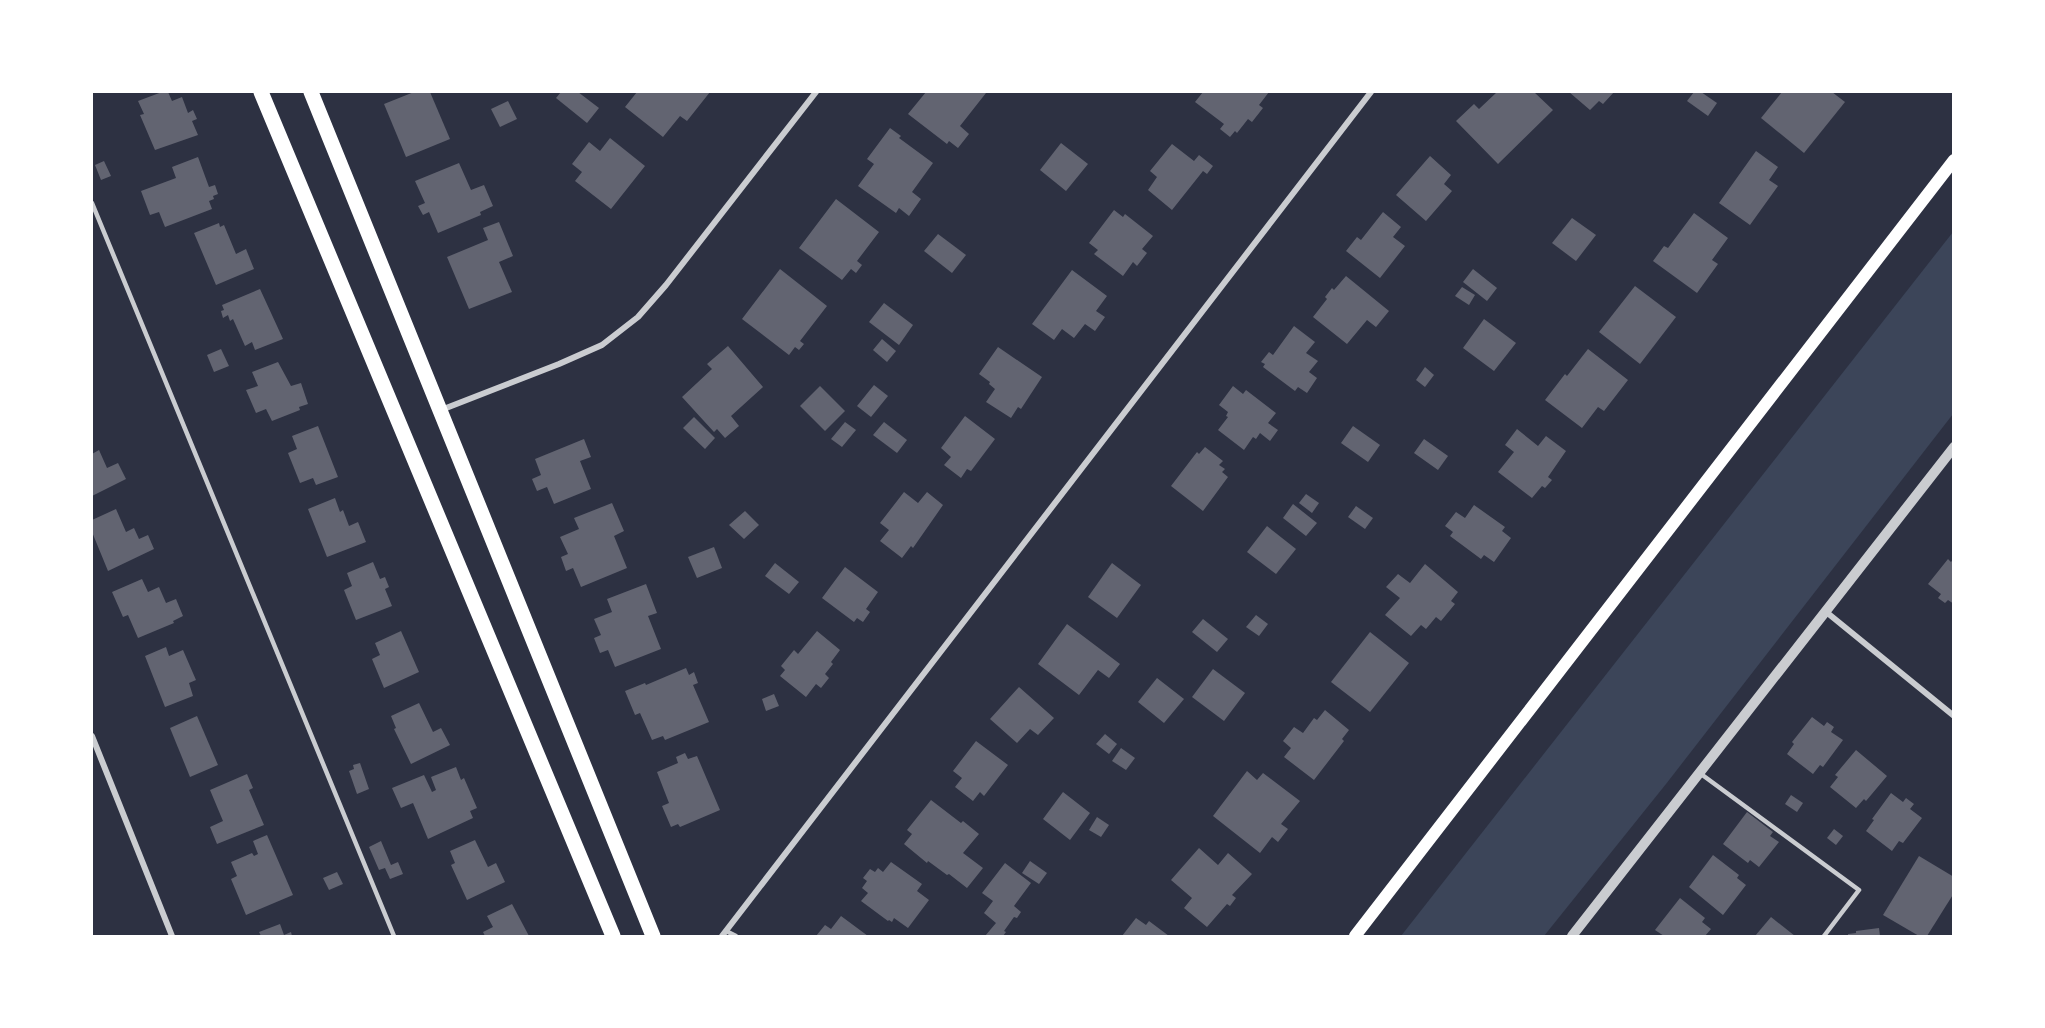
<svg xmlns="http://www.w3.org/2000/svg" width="2045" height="1028" font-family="'DejaVu Sans',sans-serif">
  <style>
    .green { fill: #3c4559 }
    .building { fill: #626471 }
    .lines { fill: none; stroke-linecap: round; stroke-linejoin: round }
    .service { stroke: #caccd0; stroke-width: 4.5 }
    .minor { stroke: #caccd0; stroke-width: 6 }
    .tertiary { stroke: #caccd0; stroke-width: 10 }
    .secondary { stroke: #fff; stroke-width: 12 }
    .primary { stroke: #fff; stroke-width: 15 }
  </style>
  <rect width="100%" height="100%" fill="#2d3142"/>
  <path class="green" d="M1953,232v182l-287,370 -122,152h-143z"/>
  <g class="building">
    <path d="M162,92h6l4,9 10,-4 6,16 5,-3 4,9 -5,2 6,14 -43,15 -15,-35 4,-1 -6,-13z"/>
    <path d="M414,92h16l20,47 -44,18 -22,-53z"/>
    <path d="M561,92h17l21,16 -12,15 -31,-25z"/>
    <path d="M637,92h73l-23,29 -7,-5 -17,21 -38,-30z"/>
    <path d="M926,92h58l2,1 -26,33 9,8 -11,14 -9,-7 -2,3 -39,-30z"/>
    <path d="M1203,92h66l-10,13 4,3 -11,14 -4,-3 -11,14 -2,-2 -5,6 -10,-8 4,-5 -29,-22z"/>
    <path d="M1497,92h37l19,18 -55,54 -42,-43 18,-17 5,5z"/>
    <path d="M1569,92h45l-11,12 -4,-3 -9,9z"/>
    <path d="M1694,92h7l16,11 -9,13 -21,-15z"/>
    <path d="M1782,92h50l13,10 -41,51 -43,-35z"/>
    <path d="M508,101l9,18 -17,8 -9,-18z"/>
    <path d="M890,128l11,8 -2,2 34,25 -21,29 9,7 -12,17 -10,-8 -3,5 -38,-27 16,-22 -7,-5z"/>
    <path d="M610,138l35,28 -34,43 -36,-28 7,-9 -10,-8 17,-22 11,9z"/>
    <path d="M1061,143l27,21 -22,27 -26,-21z"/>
    <path d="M1172,144l22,17 5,-6 14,11 -6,8 -4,-3 -31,39 -24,-20 9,-13 -7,-6z"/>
    <path d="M1756,151l22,16 -9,13 9,6 -28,39 -31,-22z"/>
    <path d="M1430,156l21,19 -7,9 8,7 -26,30 -30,-26z"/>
    <path d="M198,157l11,30 6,-2 3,9 -5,2 1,3 -5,2 3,8 -47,18 -6,-15 -9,3 -9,-24 35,-13 -4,-11z"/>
    <path d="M104,161l7,15 -10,4 -6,-15z"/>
    <path d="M459,163l12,27 13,-5 9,21 -13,6 1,3 -43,18 -9,-21 -6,3 -5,-9 7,-3 -10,-22z"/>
    <path d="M836,199l43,33 -22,29 5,4 -6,8 -5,-4 -9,11 -43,-32z"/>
    <path d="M1114,210l9,7 2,-3 28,22 -11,13 5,4 -10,13 -4,-4 -10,14 -29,-22 4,-4 -9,-7z"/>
    <path d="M1383,212l18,15 -8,10 12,9 -25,32 -34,-27 11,-14 4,3z"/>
    <path d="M1694,213l34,25 -16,22 6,4 -21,29 -44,-32 11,-15 4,2z"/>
    <path d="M1572,218l24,17 -20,26 -24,-18z"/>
    <path d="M499,222l14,34 -14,6 13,30 -43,17 -22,-52 41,-17 -5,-12z"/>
    <path d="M219,223l1,4 4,-2 12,29 10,-5 8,20 -38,16 -22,-52z"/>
    <path d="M938,234l28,21 -14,18 -28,-22z"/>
    <path d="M780,269l47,37 -27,35 4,3 -5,6 -4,-3 -6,8 -47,-36z"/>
    <path d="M1473,269l24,19 -10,13 -24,-19z"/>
    <path d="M1072,270l35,26 -11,15 9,6 -10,14 -10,-7 -11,14 -12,-9 -8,11 -22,-16z"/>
    <path d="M1346,276l43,35 -13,16 -9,-7 -20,24 -34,-27 14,-18 -2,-2 7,-9 2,2z"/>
    <path d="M1635,286l41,31 -36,47 -41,-32z"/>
    <path d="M1462,287l13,8 -6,10 -14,-9z"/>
    <path d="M260,289l23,50 -28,11 -3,-8 -7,4 -12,-27 -3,2 -2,-6 -5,3 -2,-7 3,-1 -2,-5z"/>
    <path d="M884,303l29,22 -14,20 -30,-23z"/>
    <path d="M1484,319l32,24 -22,28 -31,-23z"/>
    <path d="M1294,326l21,16 -9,11 12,8 -9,11 8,6 -10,15 -9,-6 -3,4 -32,-24 2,-3 -4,-2 8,-10 4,3z"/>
    <path d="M882,339l14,12 -9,11 -14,-12z"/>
    <path d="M728,346l35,41 -32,29 8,10 -14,12 -8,-9 -3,3 -32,-35 30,-28 -5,-5z"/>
    <path d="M998,347l44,30 -21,32 -3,-2 -7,11 -25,-16 9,-13 -6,-5 1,-2 -11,-8z"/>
    <path d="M221,349l8,17 -15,6 -7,-17z"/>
    <path d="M1588,349l40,31 -24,31 -6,-4 -16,21 -37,-28 20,-26 2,2z"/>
    <path d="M278,362l13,24 10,-3 7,21 -9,3 1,3 -28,11 -6,-12 -10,4 -10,-23 12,-4 -6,-14z"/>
    <path d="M1425,367l9,8 -9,12 -9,-7z"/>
    <path d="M874,385l14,11 -17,21 -14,-11z"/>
    <path d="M820,386l25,25 -20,20 -25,-25z"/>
    <path d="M1233,386l10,8 3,-4 30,23 -8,10 10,7 -8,11 -10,-8 -4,6 -3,-2 -9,13 -26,-20 10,-13 -2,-1 2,-4 -9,-7z"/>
    <path d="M965,416l30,23 -24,32 -4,-2 -6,9 -17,-13 7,-8 -10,-9z"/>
    <path d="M694,417l21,21 -10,11 -22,-21z"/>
    <path d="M845,422l11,8 -14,17 -11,-8z"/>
    <path d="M884,422l23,18 -10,13 -24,-18z"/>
    <path d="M318,426l20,51 -22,8 -3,-7 -13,5 -12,-30 9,-4 -5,-13z"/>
    <path d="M1353,426l27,19 -12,17 -27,-19z"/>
    <path d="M1517,429l21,17 8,-10 20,15 -18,26 4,3 -7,8 -3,-2 -10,12 -34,-26 16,-20 -9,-7z"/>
    <path d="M584,439l7,18 -11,4 11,28 -37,15 -7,-17 -10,4 -5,-12 9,-4 -6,-16z"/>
    <path d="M1424,439l24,17 -10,14 -24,-17z"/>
    <path d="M1205,447l18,14 -4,4 6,4 -3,3 6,5 -25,34 -32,-25 26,-34 2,2z"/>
    <path d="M99,450l8,18 11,-5 8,16 -34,17v-42z"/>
    <path d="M904,492l14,11 9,-11 16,13 -30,43 -2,-2 -9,12 -22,-17 9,-11 -9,-7z"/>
    <path d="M1306,494l13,9 -7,10 -13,-10z"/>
    <path d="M335,498l5,14 3,-2 6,16 9,-4 8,20 -39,15 -19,-48z"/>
    <path d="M612,503l12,28 -10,5 13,32 -46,19 -8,-19 -7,3 -5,-14 7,-3 -8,-17 19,-8 -5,-11z"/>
    <path d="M1293,504l24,19 -11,13 -23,-18z"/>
    <path d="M1474,505l31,22 -3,4 9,7 -17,24 -10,-7 -3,4 -31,-23 3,-4 -8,-6 11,-14 9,6z"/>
    <path d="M1356,506l17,12 -8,11 -17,-12z"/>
    <path d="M116,509l10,23 8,-4 5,11 9,-4 6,14 -46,22 -16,-39v-12z"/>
    <path d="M745,511l14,14 -15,14 -15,-14z"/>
    <path d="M1267,526l29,23 -20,25 -29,-22z"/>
    <path d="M714,547l8,21 -25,10 -9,-21z"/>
    <path d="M1954,558v46l-6,-4 -3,3 -7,-5 3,-4 -13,-10 20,-25 3,3z"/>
    <path d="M373,562l7,17 5,-2 4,10 -4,2 7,17 -36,14 -12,-30 8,-4 -5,-13z"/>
    <path d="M775,563l24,19 -10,12 -24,-18z"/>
    <path d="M1112,563l29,22 -24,33 -29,-21z"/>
    <path d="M1425,564l33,28 -7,9 4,3 -14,17 -5,-4 -10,12 -5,-4 -10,11 -26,-21 15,-17 -14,-11 12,-13 12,9z"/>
    <path d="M845,567l33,25 -12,17 4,3 -7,10 -6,-4 -3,4 -32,-24z"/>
    <path d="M142,579l6,13 11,-5 7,16 10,-4 7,17 -10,5 1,2 -36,15 -10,-23 -5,2 -11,-25z"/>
    <path d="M646,584l11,29 -9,3 13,33 -46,18 -7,-17 -8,3 -6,-15 7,-3 -7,-16 18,-7 -5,-13z"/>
    <path d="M1256,615l12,9 -9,12 -13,-9z"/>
    <path d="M1203,619l25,20 -11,13 -25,-20z"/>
    <path d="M1067,624l53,40 -11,14 -11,-8 -19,25 -41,-31z"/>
    <path d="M401,631l18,41 -35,16 -12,-29 8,-4 -5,-12z"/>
    <path d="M817,631l23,19 -9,12 2,2 -8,10 4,4 -8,10 -5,-4 -10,13 -26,-21 5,-6 -4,-4 13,-16 4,4z"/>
    <path d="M1370,632l39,31 -39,49 -39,-30z"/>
    <path d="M166,647l3,9 14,-6 13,30 -7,3 4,13 -28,11 -20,-51z"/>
    <path d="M686,668l3,7 5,-3 4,11 -5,2 16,37 -44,18 -2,-4 -11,4 -12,-27 -5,2 -10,-24 20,-8 1,2z"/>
    <path d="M1213,669l32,24 -21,28 -32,-24z"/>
    <path d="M1157,678l27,21 -20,24 -26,-21z"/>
    <path d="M1019,687l35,31 -16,17 -8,-6 -13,14 -27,-24z"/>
    <path d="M774,694l5,12 -13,5 -4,-12z"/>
    <path d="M419,703l14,29 8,-4 9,17 -39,19 -17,-35 2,-1 -5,-12z"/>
    <path d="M1325,710l24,20 -7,9 2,2 -30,39 -30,-23 7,-9 -8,-7 11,-14 9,6 11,-15 3,2z"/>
    <path d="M197,716l21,49 -28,12 -20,-49z"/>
    <path d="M1812,717l12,9 3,-4 7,5 -3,5 12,8 -20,27 -3,-2 -7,9 -26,-20 7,-10 -2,-2z"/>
    <path d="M1105,734l12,10 -8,10 -13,-10z"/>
    <path d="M976,741l32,24 -24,31 -4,-4 -7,9 -18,-14 7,-9 -9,-7z"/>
    <path d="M1121,748l14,10 -9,12 -14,-9z"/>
    <path d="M1856,750l31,26 -21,25 -2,-2 -8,9 -26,-21 8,-10 -3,-2z"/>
    <path d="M685,753l3,6 9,-3 23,54 -40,17 -2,-3 -7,3 -9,-21 7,-3 -12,-31 21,-9 -2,-6z"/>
    <path d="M360,763l9,26 -12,5 -8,-23 5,-2 -1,-4z"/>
    <path d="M456,767l5,13 3,-2 13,30 -7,3 3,7 -45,21 -15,-36 -12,5 -9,-20 32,-13 8,17 4,-2 -5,-13z"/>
    <path d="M1247,771l10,9 6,-7 37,28 -19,23 7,5 -10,13 -6,-5 -12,16 -47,-37z"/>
    <path d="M247,774l6,14 -4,2 15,35 -47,19 -7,-17 13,-6 -13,-31z"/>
    <path d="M1063,792l27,21 -20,27 -27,-21z"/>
    <path d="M1891,793l12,9 3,-4 8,6 -4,5 12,9 -19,25 -4,-2 -7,10 -26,-20 8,-11 -2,-1z"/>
    <path d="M1791,795l12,8 -6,9 -12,-8z"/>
    <path d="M931,800l30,23 2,-2 16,13 -16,19 20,15 -16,20 -18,-14 -2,1 -19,-14 -1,2 -23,-19 8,-10 -5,-4z"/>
    <path d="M1747,812l26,20 -3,4 9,6 -20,25 -9,-7 -2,3 -25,-19z"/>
    <path d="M1097,817l12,8 -8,12 -12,-7z"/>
    <path d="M1834,829l9,7 -7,9 -9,-7z"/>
    <path d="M267,835l26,60 -47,20 -15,-36 6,-3 -6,-14 21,-9 2,3 4,-2 -5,-13z"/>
    <path d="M475,840l13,27 8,-4 9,19 -38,18 -16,-35 4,-2 -5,-12z"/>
    <path d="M381,841l10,24 7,-3 5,12 -13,5 -5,-11 -6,2 -10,-23z"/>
    <path d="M1199,848l19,17 10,-12 24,21 -20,21 4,3 -6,8 -3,-2 -20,23 -23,-19 8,-10 -21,-18z"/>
    <path d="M1713,855l26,20 -2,3 9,7 -23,30 -34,-28z"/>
    <path d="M1919,856l35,21v16l-27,43h-8l-36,-21z"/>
    <path d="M1030,861l17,12 -8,11 -17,-11z"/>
    <path d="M891,862l31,22 -5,7 12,9 -21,28 -14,-10 -2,4 -3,-2 -1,1 -27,-20 7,-8 -6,-5 5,-7 -4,-3 7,-9 5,3 3,-4 5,4z"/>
    <path d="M1005,863l26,20 -17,23 7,6 -4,6 -3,-1 -10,14 2,1 -3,4h-18l11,-13 -12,-10 9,-12 -11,-8z"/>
    <path d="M337,872l6,12 -14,6 -6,-12z"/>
    <path d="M1680,898l25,20 -3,4 9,7 -6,7h-41l-9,-6z"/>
    <path d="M512,904l17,32h-44l-2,-4 10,-5 -6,-11z"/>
    <path d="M841,916l27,20h-52l9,-11 6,4z"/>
    <path d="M1771,917l24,19h-40z"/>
    <path d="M1136,918l10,7 3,-4 20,15h-47z"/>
    <path d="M280,924l4,11 7,-3 1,4h-31l-2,-4z"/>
    <path d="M1879,928l1,8h-32v-2l8,-1v-2z"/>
  </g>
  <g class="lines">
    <g class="service">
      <path d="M92,203l302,733"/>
      <path d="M1701,774l158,116 -35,46"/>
      <path d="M726,931l10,5"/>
    </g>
    <g class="minor">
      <path d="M441,410l118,-46 43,-19 36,-28 28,-32 150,-193"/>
      <path d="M1825,611l129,105"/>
      <path d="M92,736l80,200"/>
      <path d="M722,936l649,-844"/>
    </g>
    <path class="tertiary" d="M1572,936l382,-489"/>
    <path class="secondary" d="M1355,936l599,-776"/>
    <g class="primary">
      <path d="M261,92l352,844"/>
      <path d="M311,92l342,844"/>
    </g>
  </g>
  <rect width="2045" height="1028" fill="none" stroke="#ffffff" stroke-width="186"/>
</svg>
